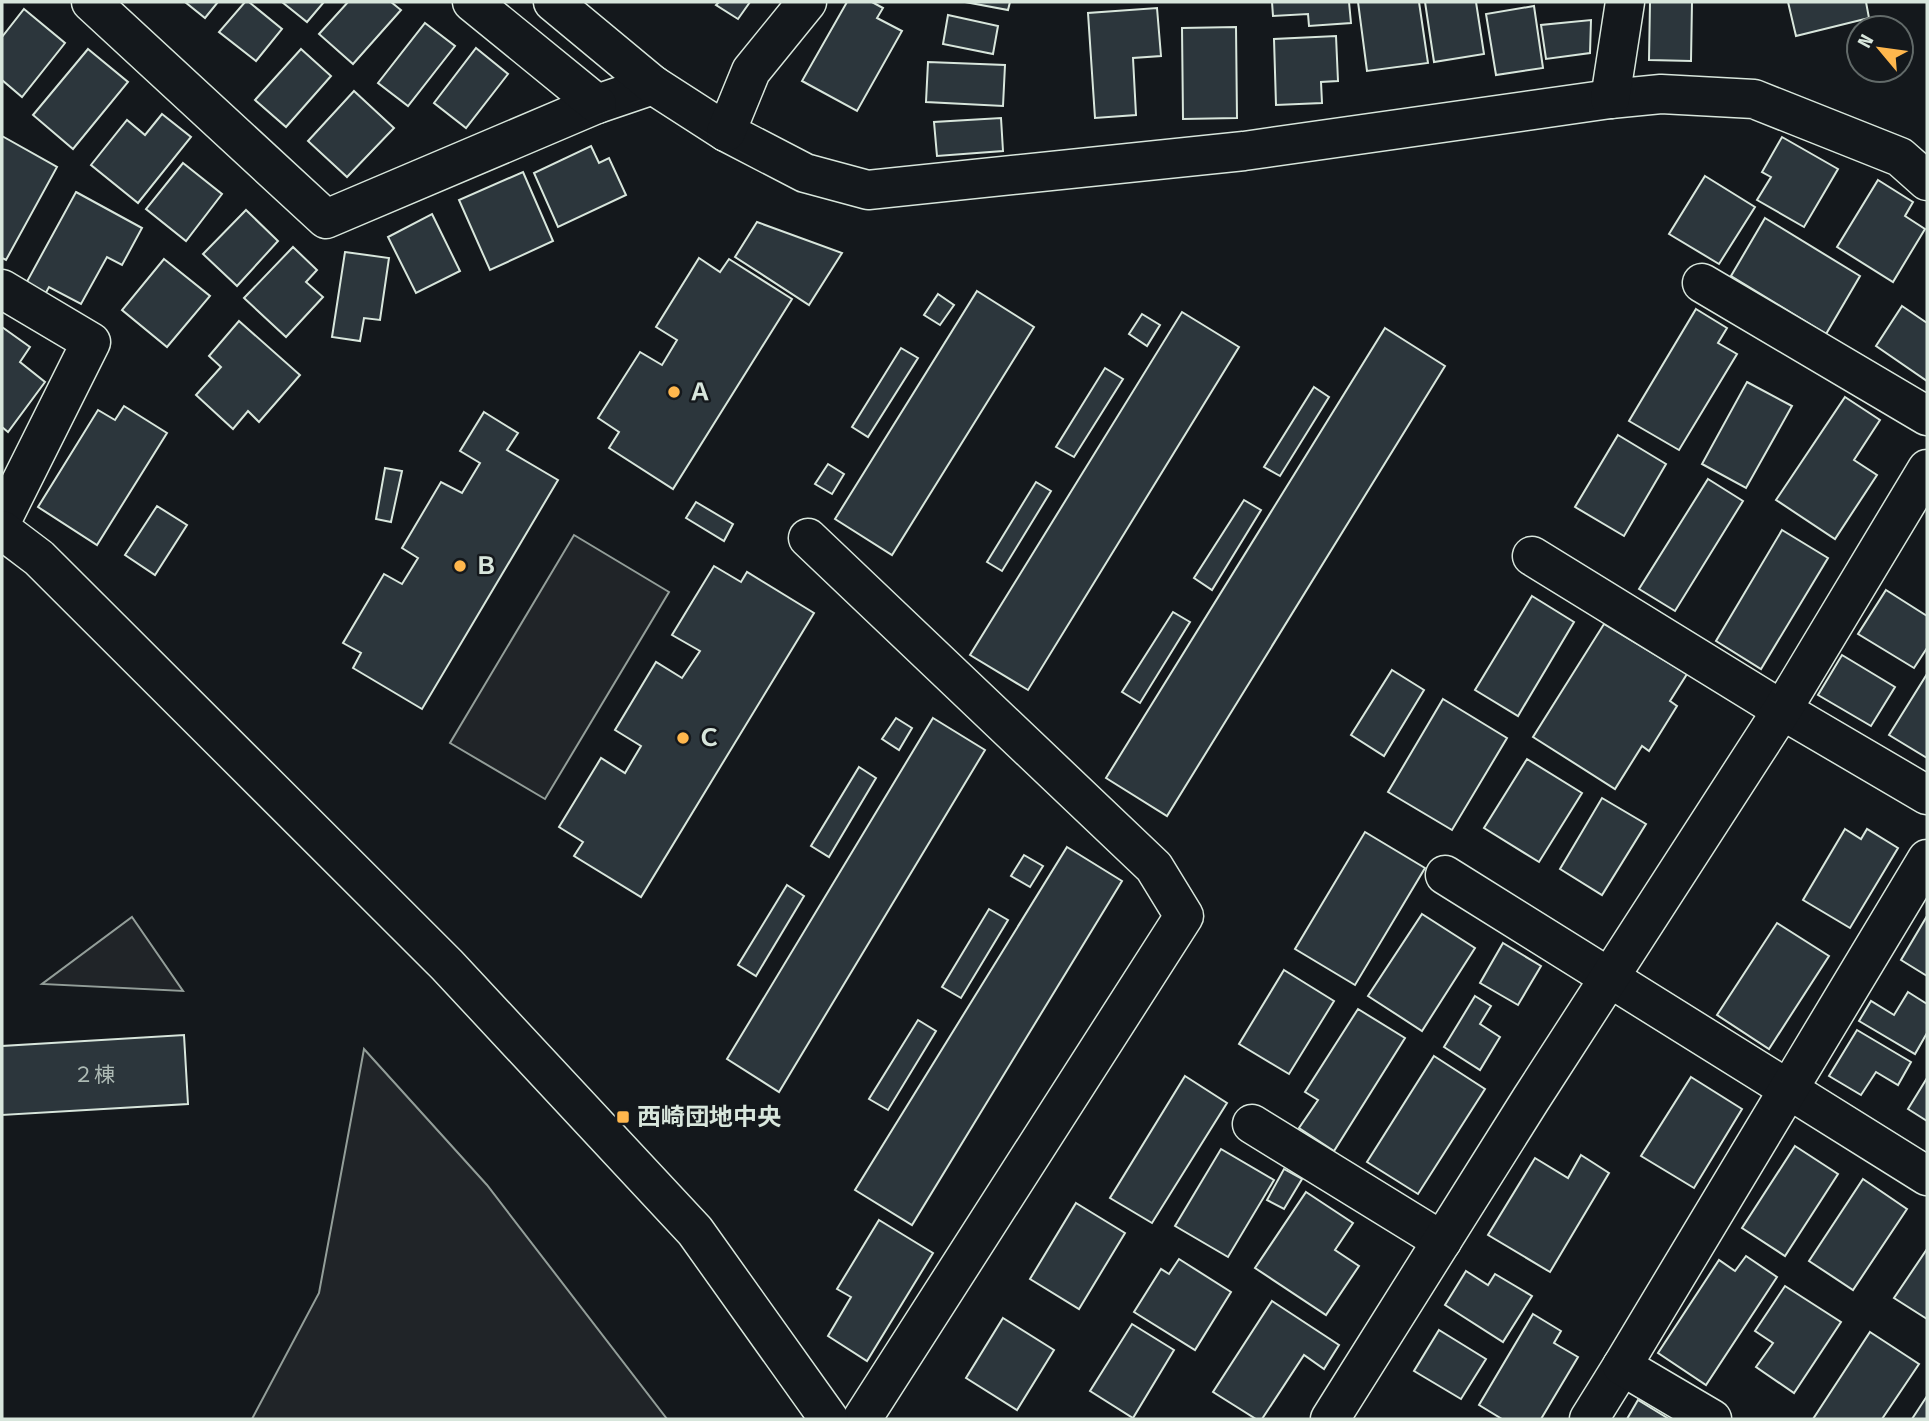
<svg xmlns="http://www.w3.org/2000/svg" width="1929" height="1421" font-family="'Fira Sans Condensed','Noto Sans JP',sans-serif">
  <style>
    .green { fill: #202428; stroke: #939e99; stroke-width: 2 }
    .building { fill: #2c363c; stroke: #d8e6dc; stroke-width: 2 }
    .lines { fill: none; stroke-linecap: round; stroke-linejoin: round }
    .minor-casing { stroke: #d8e6dc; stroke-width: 41 }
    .tertiary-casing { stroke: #d8e6dc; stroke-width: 41 }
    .minor { stroke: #14181c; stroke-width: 38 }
    .tertiary { stroke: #14181c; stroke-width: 38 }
    .poi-dot { fill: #ffb74d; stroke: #14181c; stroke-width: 2.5 }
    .labels { text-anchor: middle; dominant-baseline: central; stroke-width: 5; stroke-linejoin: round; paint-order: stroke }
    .number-label { font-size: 21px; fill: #adbab4 }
    .poi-label { font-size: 24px; font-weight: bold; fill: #d8e6dc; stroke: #14181c; text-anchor: start }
  </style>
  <rect width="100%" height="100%" fill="#14181c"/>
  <g class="green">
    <path d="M574,535l95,57 -124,207 -95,-56z"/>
    <path d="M132,917l51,74 -141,-7z"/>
    <path d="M364,1049l123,136 180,234h-415l67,-126z"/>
  </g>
  <g class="building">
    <path d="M185,2h33l-13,16z"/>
    <path d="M245,2h4l33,27 -26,32 -37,-29z"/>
    <path d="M282,2h42l-17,20z"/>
    <path d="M348,2h43l10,8 -48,54 -34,-30z"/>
    <path d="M719,2h31l-12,17 -22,-14z"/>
    <path d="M847,2h25l11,6 -6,10 25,13 -45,80 -55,-30z"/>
    <path d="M965,2h45l-2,8z"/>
    <path d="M1272,2h77l2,21 -42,3 -1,-12 -35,2z"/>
    <path d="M1358,2h61l9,61 -61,8z"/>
    <path d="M1425,2h51l8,52 -50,8z"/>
    <path d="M1650,2h42l-1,59 -42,-1z"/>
    <path d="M1788,2h78l3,16 -73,18z"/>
    <path d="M1534,6l9,62 -47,7 -10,-61z"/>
    <path d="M1157,8l4,48 -28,2 3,57 -41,3 -7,-105z"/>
    <path d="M24,9l41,34 -43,54 -20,-17v-43z"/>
    <path d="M948,15l50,11 -5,28 -50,-10z"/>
    <path d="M1591,20l-1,33 -44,6 -5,-34z"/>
    <path d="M425,23l30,23 -47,60 -30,-23z"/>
    <path d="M1236,27l1,91 -54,1 -1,-91z"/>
    <path d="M1336,36l2,45 -17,1 1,21 -46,2 -2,-66z"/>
    <path d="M476,48l32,26 -42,54 -32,-25z"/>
    <path d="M88,49l40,33 -55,67 -40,-34z"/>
    <path d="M301,49l30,27 -45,51 -31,-27z"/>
    <path d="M928,62l77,3 -2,41 -77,-4z"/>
    <path d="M354,91l40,37 -47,49 -39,-36z"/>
    <path d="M162,114l29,23 -53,66 -47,-38 36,-45 18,15z"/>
    <path d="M1001,118l2,33 -66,5 -3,-34z"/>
    <path d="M2,136l55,31 -51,93 -4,-2z"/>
    <path d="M1782,137l56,32 -34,58 -47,-27 14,-23 -9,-5z"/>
    <path d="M591,146l8,17 10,-5 17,37 -68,32 -24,-54z"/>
    <path d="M183,163l39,31 -36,47 -40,-32z"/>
    <path d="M523,172l30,69 -63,29 -31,-70z"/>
    <path d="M1705,176l50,31 -36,57 -50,-30z"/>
    <path d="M1878,180l35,22 -8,14 20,13 -32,53 -56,-35z"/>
    <path d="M76,192l66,36 -20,37 -15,-8 -26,47 -32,-17 -6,11 -19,-11z"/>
    <path d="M246,210l32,31 -41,45 -34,-32z"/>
    <path d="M432,214l28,57 -44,22 -28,-56z"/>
    <path d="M1765,218l95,58 -34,58 -95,-58z"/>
    <path d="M757,222l85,31 -33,52 -74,-48z"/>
    <path d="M293,247l24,23 -11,12 17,15 -37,40 -42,-39z"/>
    <path d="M345,252l44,6 -9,62 -16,-2 -4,23 -28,-4z"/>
    <path d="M699,258l21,14 9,-13 63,40 -119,190 -64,-41 10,-16 -21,-14 42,-66 22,13 15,-25 -21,-13z"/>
    <path d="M164,259l46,37 -43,51 -45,-37z"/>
    <path d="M977,291l57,36 -142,228 -57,-36z"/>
    <path d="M938,294l16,11 -14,20 -16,-10z"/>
    <path d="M1902,306l25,17v58l-51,-35z"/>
    <path d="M1696,309l31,19 -9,15 19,11 -58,96 -50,-29z"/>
    <path d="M1182,312l57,35 -211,343 -58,-35z"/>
    <path d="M1142,314l18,11 -13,21 -18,-12z"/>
    <path d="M239,321l61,54 -41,47 -11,-11 -15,18 -37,-34 25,-28 -12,-11z"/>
    <path d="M2,327l28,20 -10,15 25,20 -37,50 -6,-5z"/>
    <path d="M1385,328l60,38 -278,450 -61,-38z"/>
    <path d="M901,348l17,10 -50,79 -16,-10z"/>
    <path d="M1105,368l18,11 -49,78 -18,-10z"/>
    <path d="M1747,382l45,24 -46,82 -44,-24z"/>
    <path d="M1314,387l15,10 -49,79 -16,-9z"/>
    <path d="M1845,397l35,23 -26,40 23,15 -42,64 -59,-39z"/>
    <path d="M124,406l43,27 -70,112 -59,-38 60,-97 17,10z"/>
    <path d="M484,412l34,21 -11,17 51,30 -136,229 -69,-41 8,-15 -18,-10 41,-69 18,10 16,-26 -16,-10 39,-66 21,11 18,-30 -20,-12z"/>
    <path d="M1618,435l48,29 -42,72 -49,-29z"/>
    <path d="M828,464l16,10 -12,20 -17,-10z"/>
    <path d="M385,468l17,3 -11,51 -15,-3z"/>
    <path d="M1708,479l35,22 -68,110 -36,-22z"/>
    <path d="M1036,482l15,9 -49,80 -15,-9z"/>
    <path d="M1244,500l17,10 -49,80 -18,-12z"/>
    <path d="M696,502l37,22 -9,17 -38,-23z"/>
    <path d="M157,506l30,19 -32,50 -30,-20z"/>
    <path d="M1782,530l46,28 -67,111 -45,-28z"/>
    <path d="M714,566l27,16 6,-10 67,41 -173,284 -67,-41 9,-14 -24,-15 42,-69 24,15 16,-27 -26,-16 41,-68 26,16 18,-27 -28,-16z"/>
    <path d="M1886,590l41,26v32l-13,20 -56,-34z"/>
    <path d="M1532,596l42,26 -56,94 -43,-26z"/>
    <path d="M1173,612l17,10 -50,81 -18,-11z"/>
    <path d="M1604,624l83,50 -17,27 7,5 -28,45 -7,-5 -27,43 -82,-52z"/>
    <path d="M1842,655l53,32 -24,39 -53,-31z"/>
    <path d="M1392,670l32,20 -40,66 -33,-21z"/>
    <path d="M1927,674v84l-38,-23z"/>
    <path d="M1443,699l64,39 -55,92 -64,-38z"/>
    <path d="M896,718l16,10 -13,22 -17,-11z"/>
    <path d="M933,718l52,32 -206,342 -52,-33z"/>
    <path d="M1527,759l55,34 -43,69 -55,-34z"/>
    <path d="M859,767l17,11 -47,79 -18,-11z"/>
    <path d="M1602,798l44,26 -44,71 -42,-26z"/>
    <path d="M1845,829l16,10 6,-10 31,19 -48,80 -47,-28z"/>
    <path d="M1365,832l60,36 -70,117 -60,-36z"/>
    <path d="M1067,847l55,34 -210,344 -57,-35z"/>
    <path d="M1024,855l19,11 -13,21 -19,-11z"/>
    <path d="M787,885l17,11 -48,80 -18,-11z"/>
    <path d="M989,909l19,11 -47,78 -19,-11z"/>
    <path d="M1422,914l53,34 -53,83 -54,-35z"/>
    <path d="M1927,916v60l-26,-16z"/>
    <path d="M1777,923l52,33 -60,93 -52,-34z"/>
    <path d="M1503,943l38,23 -23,39 -38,-22z"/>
    <path d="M1284,970l50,31 -45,73 -50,-30z"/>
    <path d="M1908,992l19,12v29l-12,21 -56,-33 12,-20 23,14z"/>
    <path d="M1475,996l16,10 -11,18 20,13 -20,33 -36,-23z"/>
    <path d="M1358,1009l47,29 -71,113 -35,-23 19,-28 -13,-8z"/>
    <path d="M918,1020l18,11 -48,79 -19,-11z"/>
    <path d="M1857,1030l54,32 -13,23 -22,-13 -15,23 -32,-19z"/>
    <path d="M184,1035l4,69 -186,11v-69z"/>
    <path d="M1434,1056l51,33 -67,105 -51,-32z"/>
    <path d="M1185,1076l42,27 -75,120 -42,-25z"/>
    <path d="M1691,1077l51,32 -48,79 -53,-32z"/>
    <path d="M1927,1078v43l-19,-12z"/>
    <path d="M1795,1146l43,28 -53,82 -43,-28z"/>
    <path d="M1221,1149l53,31 -46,77 -53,-31z"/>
    <path d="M1581,1155l28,18 -59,99 -62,-37 47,-77 33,20z"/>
    <path d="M1284,1169l18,10 -18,30 -17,-9z"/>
    <path d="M1863,1179l44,30 -54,81 -44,-29z"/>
    <path d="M1306,1192l47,31 -18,27 24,16 -33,49 -71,-47z"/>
    <path d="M1076,1203l49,30 -46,76 -49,-30z"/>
    <path d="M879,1220l54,33 -66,108 -39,-25 23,-39 -14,-8z"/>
    <path d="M1927,1249v70l-33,-21z"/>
    <path d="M1746,1256l31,21 -71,108 -48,-32 61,-93 16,11z"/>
    <path d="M1179,1259l52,33 -36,58 -61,-38 27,-43 8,5z"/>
    <path d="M1466,1271l22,14 7,-11 37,22 -29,46 -58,-37z"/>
    <path d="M1785,1286l56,36 -47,71 -38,-26 17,-24 -18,-12z"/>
    <path d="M1272,1301l67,44 -15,24 -20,-14 -42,64h-6l-43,-27z"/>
    <path d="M1533,1314l28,17 -7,12 24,14 -37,62h-39l-23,-14z"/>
    <path d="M1003,1318l51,32 -37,60 -51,-32z"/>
    <path d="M1132,1324l42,26 -41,68 -43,-27z"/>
    <path d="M1439,1330l47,29 -25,40 -47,-28z"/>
    <path d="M1870,1332l49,32 -37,55h-69z"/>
    <path d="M1927,1396v23h-15z"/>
    <path d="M1638,1400l31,19h-42z"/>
  </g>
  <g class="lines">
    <defs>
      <g id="minor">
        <path d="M91,2l235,217 271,-115 56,-19"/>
        <path d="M472,2l125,102"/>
        <path d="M553,2l100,83 73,47 79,41 63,17 376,-39 366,-52 51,-5 93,5 146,58 27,24"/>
        <path d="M1610,99l15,-97"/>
        <path d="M726,132l25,-61 56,-69"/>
        <path d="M1702,283l225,133"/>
        <path d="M2,289l89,53 -89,178"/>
        <path d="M808,538l346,329 30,49 -322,503"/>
        <path d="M1532,556l250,154 145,85"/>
        <path d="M1445,875l482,301"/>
        <path d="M1252,1124l190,117"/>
        <path d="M1330,1419l201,-320 251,-389 145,-241"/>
        <path d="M1589,1419l33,-53"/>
        <path d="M1712,1419l-90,-53 305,-507"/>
      </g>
      <path id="tertiary" d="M2,530l37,28 408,407 248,266 134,188"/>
    </defs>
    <use href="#minor" class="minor-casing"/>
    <use href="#tertiary" class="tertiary-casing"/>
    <use href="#minor" class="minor"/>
    <use href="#tertiary" class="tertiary"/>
  </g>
  <g class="poi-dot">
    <circle cx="674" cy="392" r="7"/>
    <circle cx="460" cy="566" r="7"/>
    <circle cx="683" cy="738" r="7"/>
    <rect x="616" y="1110" width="14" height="14" rx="3.5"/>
  </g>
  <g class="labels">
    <g class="number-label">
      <text x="94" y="1075">２棟</text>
    </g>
    <g class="poi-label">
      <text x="688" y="392">Ａ</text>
      <text x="474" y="566">Ｂ</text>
      <text x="697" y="738">Ｃ</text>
      <text x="637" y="1117">西崎団地中央</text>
    </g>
  </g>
  <rect width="1929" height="1421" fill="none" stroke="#d8e6dc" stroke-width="7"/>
  <g transform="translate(1880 49) rotate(299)"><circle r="33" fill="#14181c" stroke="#626a69" stroke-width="2"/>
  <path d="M0-5L12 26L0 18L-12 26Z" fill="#ffb74d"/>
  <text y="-10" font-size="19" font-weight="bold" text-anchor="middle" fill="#d8e6dc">N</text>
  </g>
</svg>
